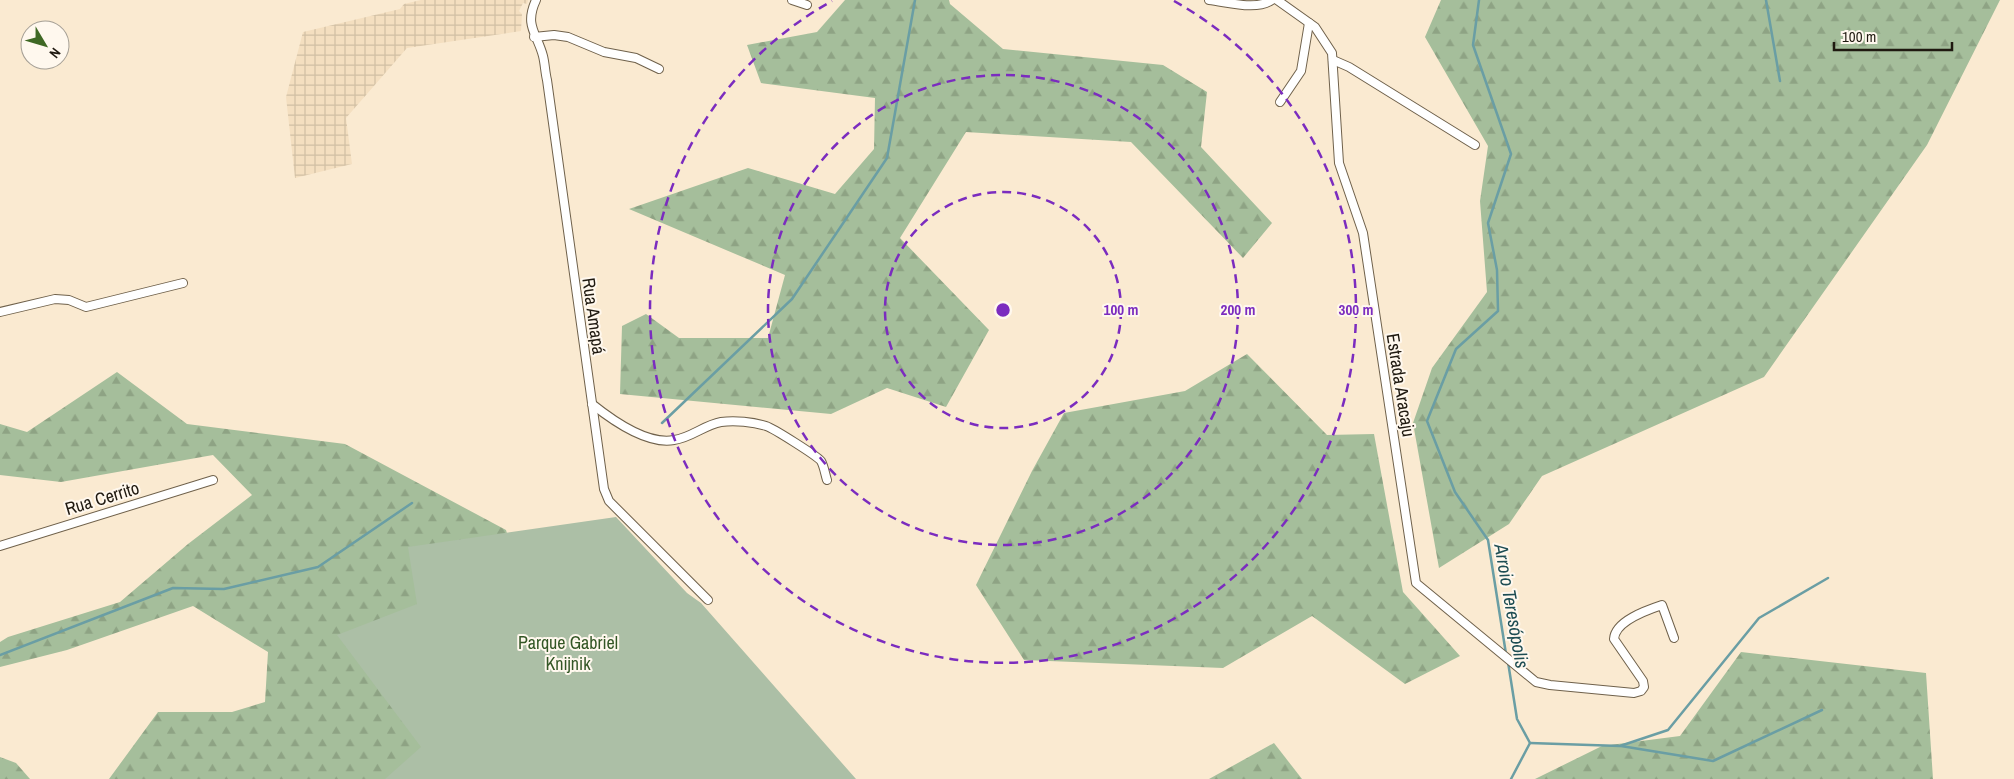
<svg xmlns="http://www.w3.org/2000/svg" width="2014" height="779" font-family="'Archivo Narrow',sans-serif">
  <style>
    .industrial { fill: url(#industrial-grid) }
    .forest { fill: url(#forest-firs) }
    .park { fill: #acbfa6 }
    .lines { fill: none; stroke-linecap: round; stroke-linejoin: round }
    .stream { stroke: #6a9ea4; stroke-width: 2.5 }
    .street-casing { stroke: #6f614b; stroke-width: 10 }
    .street { stroke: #fff; stroke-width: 8 }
    .ring { fill: none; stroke: #7b2cbf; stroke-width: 2.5; stroke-dasharray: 9 6 }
    .labels { text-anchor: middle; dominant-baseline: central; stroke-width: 4; stroke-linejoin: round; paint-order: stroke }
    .street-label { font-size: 18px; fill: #1f1910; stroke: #fff8ee }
    .park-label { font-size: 18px; fill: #335625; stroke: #fff8ee }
    .water-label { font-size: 19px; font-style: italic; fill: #1e4d53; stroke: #fff8ee }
    .centre { fill: #7b2cbf; stroke: #fff8ee; stroke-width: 2.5 }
    .ring-label { font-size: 15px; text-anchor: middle; font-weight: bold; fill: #7b2cbf; stroke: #fff8ee; stroke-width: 4; stroke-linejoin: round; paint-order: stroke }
  </style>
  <defs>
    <pattern id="industrial-grid" width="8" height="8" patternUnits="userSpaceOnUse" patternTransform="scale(1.25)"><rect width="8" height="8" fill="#f4dfc0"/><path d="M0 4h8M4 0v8" fill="none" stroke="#d1bfa4"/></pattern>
    <pattern id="forest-firs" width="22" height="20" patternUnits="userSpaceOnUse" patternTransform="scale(1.25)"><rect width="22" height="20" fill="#a5be9b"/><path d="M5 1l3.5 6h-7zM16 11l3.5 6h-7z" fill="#8ea384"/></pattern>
  </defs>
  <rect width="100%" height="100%" fill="#faead1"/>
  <path class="industrial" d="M421,0h107l-1,4 -4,-1 -4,8 3,3 -1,17 -114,17 -61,70 6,46 -57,14 -9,-81 17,-65 97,-23 4,-5z"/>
  <g class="forest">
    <path d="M845,0h104l1,4 53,45 160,16 44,27 -6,55 71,76 -29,35 -112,-116 -165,-10 -66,106 89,92 -43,77 -59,-19 -56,26 -211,-20 2,-68 24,-12 33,24h89l17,-63 -156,-66 119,-41 87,26 39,-45 1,-51 -114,-15 -14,-38 70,-13z"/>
    <path d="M1441,0h559l-73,145 -163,232 -222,99 -33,48 -70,44 -26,-145 19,-55 55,-76 -7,-91 8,-55 -63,-109z"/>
    <path d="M1247,354l80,81 47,-1 29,158 57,64 -55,28 -93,-68 -89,52 -199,-8 -48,-75 56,-114 32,-58 121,-22z"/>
    <path d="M117,372l70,52 158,20 161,86 22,75 254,174h-673l49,-67h74l33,-10 3,-50 -75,-46 -126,44 -67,17v-25l8,-5 112,-35 68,-58 64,-49 -39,-40 -152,27 -61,-7v-51l27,8z"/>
    <path d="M1741,652l185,21 7,106h-398l67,-33 78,-10z"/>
    <path d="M1274,743l28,36h-93z"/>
    <path d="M0,757l16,6 14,16h-30z"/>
  </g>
  <path class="park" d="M616,517l71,76 14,10 155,176h-471l36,-32 -84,-112 80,-31 -9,-57z"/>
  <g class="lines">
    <g class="stream">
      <path d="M1479,0l-6,45 38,109 -23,69 9,47 1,41 -42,38 -29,72 28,71 33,48 18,114"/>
      <path d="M1766,0l14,81"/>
      <path d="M662,423l130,-124 95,-141 28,-158"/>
      <path d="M0,655l173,-67 51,1 94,-22 94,-64"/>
      <path d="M1508,662l9,57 13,24 -19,36"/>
      <path d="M1530,743l90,3 48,-16 91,-112 69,-40"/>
      <path d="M1621,746l92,15 109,-51"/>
    </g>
    <defs>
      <g id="street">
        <path d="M536,0c-12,26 1,33 7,56 2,8 2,16 4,24l57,409 5,12 99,99"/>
        <path d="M792,0l15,5"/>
        <path d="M1209,0c19,2 47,11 63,0"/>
        <path d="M1277,0l38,27 17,26 7,110 24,70 53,350 120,99 14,3 84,8 7,-2 3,-4 -1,-6 -29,-42c1,-18 33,-29 48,-34l12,33"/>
        <path d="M534,37l20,-2 14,2 36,15 32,6 23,11"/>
        <path d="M1333,60l16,7 126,78"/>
        <path d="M1280,102l21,-31 8,-48"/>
        <path d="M0,312l55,-13 14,1 17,7 97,-24"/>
        <path d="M592,404c20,16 55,41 82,36 17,-2 30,-15 47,-18 14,-2 32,0 45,4 7,2 51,30 55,35 3,5 4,13 6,19"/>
        <path d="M0,546l213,-66"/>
      </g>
    </defs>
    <use href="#street" class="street-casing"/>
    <use href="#street" class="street"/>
  </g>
  <g class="ring">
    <circle cx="1003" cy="310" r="118"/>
    <circle cx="1003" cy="310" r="235"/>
    <path d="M1174 1A353 353 0 1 1 832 1"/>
  </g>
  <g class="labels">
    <g class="street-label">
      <text transform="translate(594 316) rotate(82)">Rua Amapá</text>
      <text transform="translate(1401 385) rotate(81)">Estrada Aracaju</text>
      <text transform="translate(102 498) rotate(-17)">Rua Cerrito</text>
    </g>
    <g class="park-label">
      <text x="568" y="642">Parque Gabriel<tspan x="568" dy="21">Knijnik</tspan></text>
    </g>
    <g class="water-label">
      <text transform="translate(1512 606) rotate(80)">Arroio Teresópolis</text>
    </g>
  </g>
  <circle cx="1003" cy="310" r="8" class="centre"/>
  <g class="ring-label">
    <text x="1121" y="315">100 m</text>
    <text x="1238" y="315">200 m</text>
    <text x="1356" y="315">300 m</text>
  </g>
  <g transform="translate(45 45) rotate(128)"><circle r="24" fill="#fff8ee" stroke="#a59f95"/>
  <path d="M0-4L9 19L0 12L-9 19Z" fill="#3f6824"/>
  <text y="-8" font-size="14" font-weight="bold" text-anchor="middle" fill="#1f1910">N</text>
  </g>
  <path d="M1834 42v8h118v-8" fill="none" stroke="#1f1910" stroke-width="2.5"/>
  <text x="1842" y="42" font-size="15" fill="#1f1910" stroke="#fff8ee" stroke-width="4" paint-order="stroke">100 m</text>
</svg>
